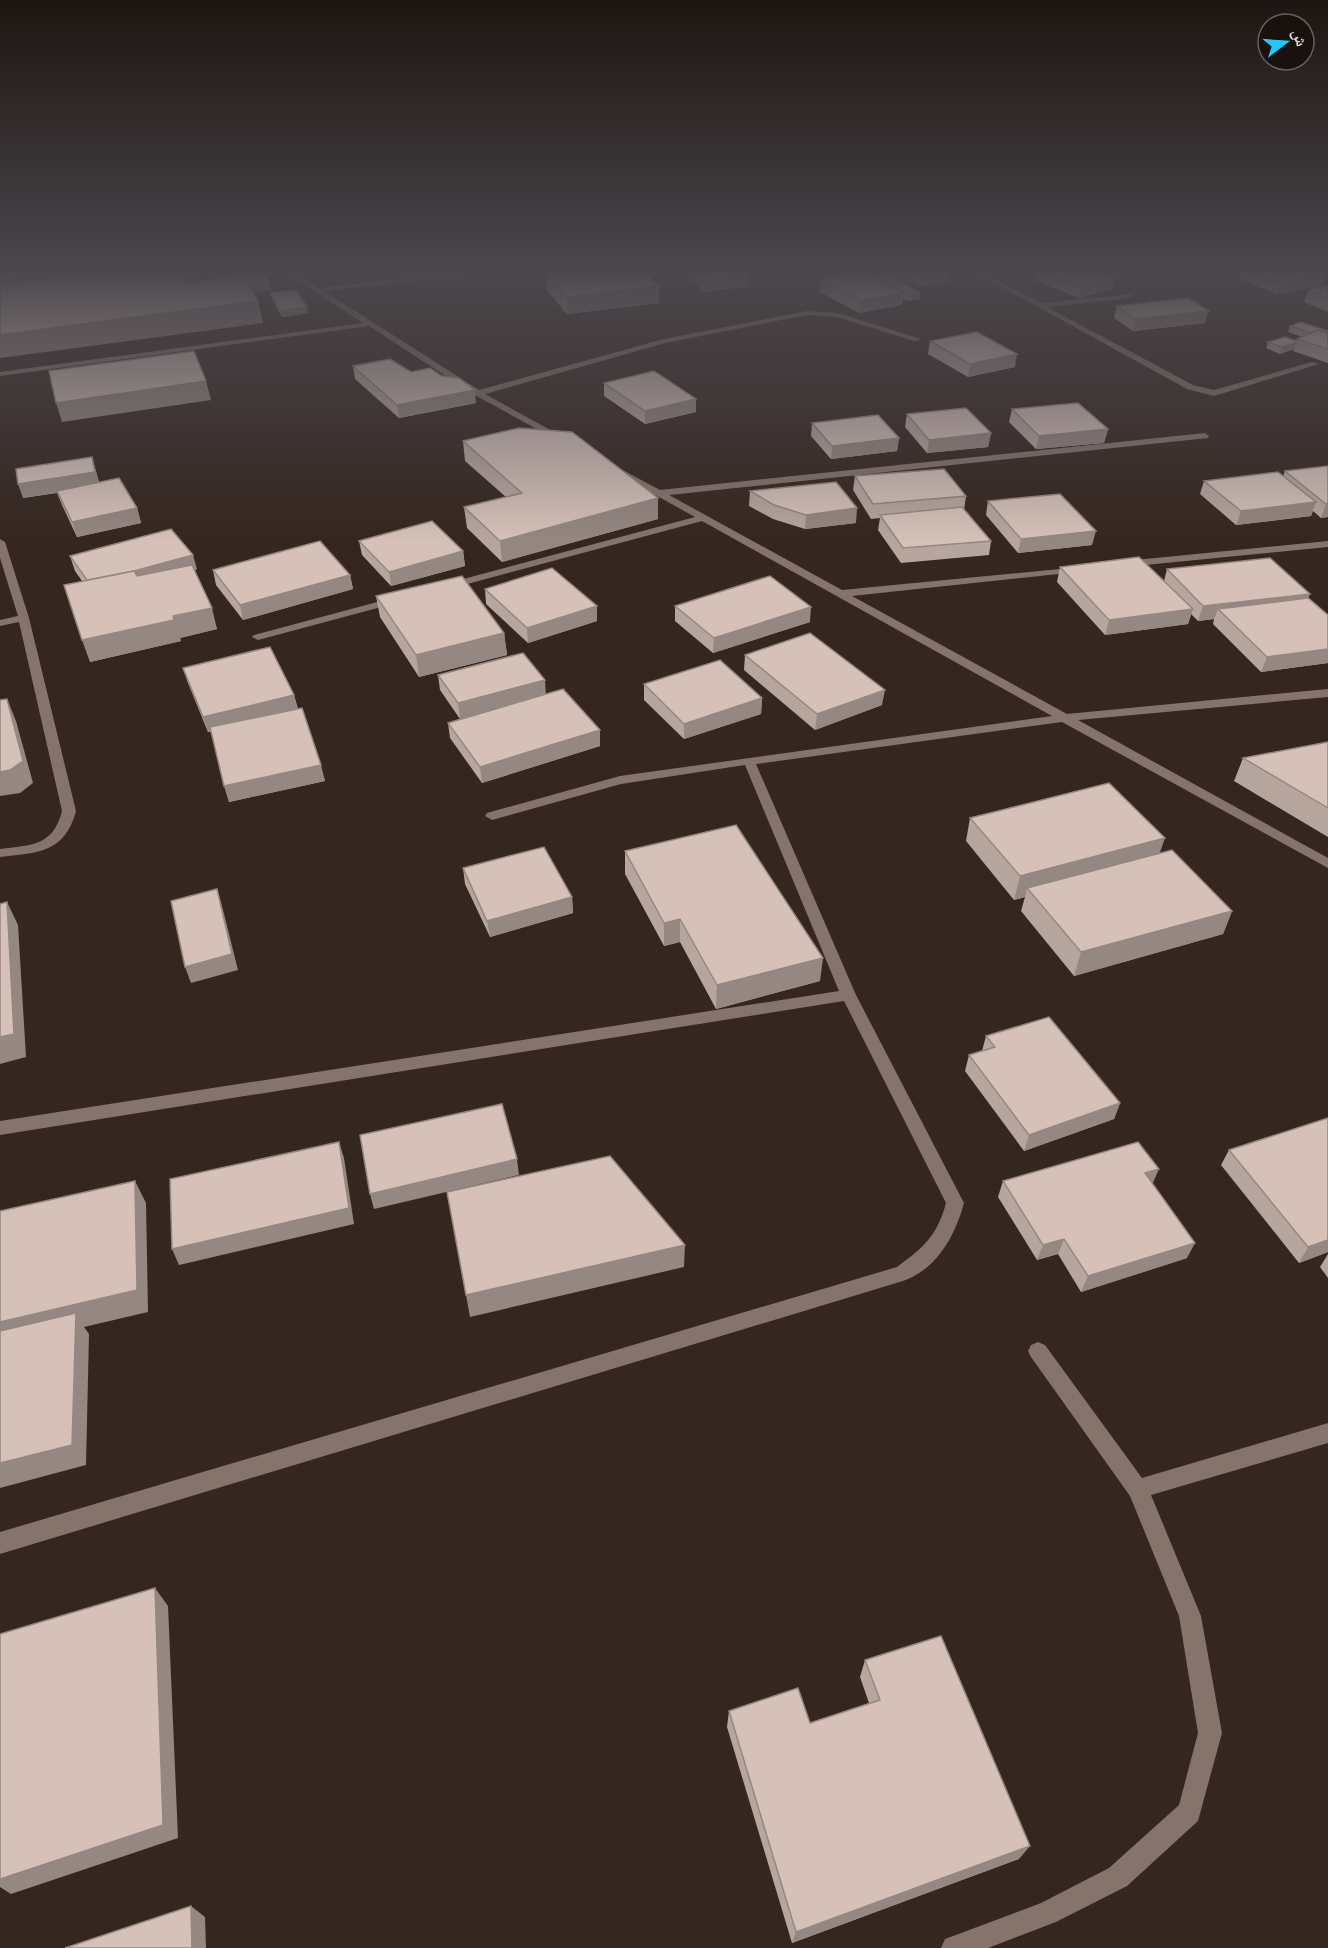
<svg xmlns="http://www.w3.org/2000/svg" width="1328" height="1948" font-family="Manrope,'Noto Naskh Arabic',sans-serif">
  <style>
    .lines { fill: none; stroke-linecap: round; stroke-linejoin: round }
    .minor { fill: #86736b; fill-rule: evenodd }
    .wall { fill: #b7a69e }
    .shaded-wall { fill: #958781 }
    .building { fill: #d5c1b8; stroke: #958781; stroke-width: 1.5 }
  </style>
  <rect width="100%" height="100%" fill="#35261f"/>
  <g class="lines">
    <g class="minor">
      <path d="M281,269h8l29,19 164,-19h20l-3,2 -175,20 155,99 185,-51 143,-28 31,2 83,26 -7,2 -77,-24 -30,-2 -142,28 -180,51 80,44 1,2 -4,3 -87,-48 -106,-69 -369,50v-4l363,-49 -77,-50 -119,14 -4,-2z"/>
      <path d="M969,269h8l64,34 92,-9 -3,4 -83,9 146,78 21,5 98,-28 7,2 -105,32 -27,-7z"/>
      <path d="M1205,433l4,3 -1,2 -539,57 173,95 239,-23v4l-4,1 -225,24 215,118 261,-25v8l-250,23 250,138v10l-266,-146 -306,42 100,231 108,208c-9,33 -27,66 -61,78l-903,273v-22l897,-265c27,-20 40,-31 49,-64l-102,-202 -844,134v-14l839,-130 -94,-226 -124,19 -129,36 -7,-4 2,-3 133,-37 432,-60 -350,-195 -257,69 -4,-1v-4l254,-68 -81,-45v-4l3,-1 43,23z"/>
      <path d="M0,539l5,3 24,76 47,193c-11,42 -39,42 -76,46v-8c32,-4 53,-3 62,-38l-43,-189 -19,4v-6l18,-4 -18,-58z"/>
      <path d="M1328,541v6l-203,20 -5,-3 5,-3z"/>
      <path d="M396,597l4,1v4l-142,38 -6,-3 2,-2z"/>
      <path d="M1038,1342l7,3 97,133 186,-55v20l-177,52 50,121 21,117 -24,88 -71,65 -71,36 -68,26h-47l4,-9 96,-36 68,-35 70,-63 19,-72 -19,-117 -49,-120 -99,-139 -3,-6 3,-6z"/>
    </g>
  </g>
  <g class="wall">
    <path d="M567,269l92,34 -92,11 -20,-24 -1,-17 21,-2z"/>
    <path d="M681,269h60l7,6v11l-43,6z"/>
    <path d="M879,269h68l3,2 -2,11 -26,4 -8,-5 -11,2 17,16 -13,2 -4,-3 -1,7 -43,8 -39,-21 1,-12 55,-1 1,-3 7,-1 1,-2z"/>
    <path d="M1036,269l79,8 -3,12 -33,9 -45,-18z"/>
    <path d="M1241,269h73l12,5 -4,11 -45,9 -38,-15z"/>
    <path d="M1328,286v26l-24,-10 4,-12z"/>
    <path d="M270,293l38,20 -26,4 -10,-18z"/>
    <path d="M1117,306l88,17 -72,8 -19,-13z"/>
    <path d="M1290,326l38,5v32l-35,-12 1,-2 -14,5 -14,-6 2,-6 28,-1 1,-2 5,-2 -14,-5z"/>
    <path d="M930,341l85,26 -47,10 -40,-23z"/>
    <path d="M353,366l58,6 65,31 -77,15 -44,-39z"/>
    <path d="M604,383l92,16v13l-51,12 -41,-28z"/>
    <path d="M1012,409l96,20 -4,14 -68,6 -27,-27z"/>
    <path d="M907,414l84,19 -3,14 -61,6 -22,-26z"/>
    <path d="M812,423l87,15 -2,13 -66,8 -20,-23z"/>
    <path d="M463,441l195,78 -156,43 -35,-34 -3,-21 42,-10 -41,-36z"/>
    <path d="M92,457l7,25 38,26 4,15 -64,14 -15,-32 -5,-12 -34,5z"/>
    <path d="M1328,466v51l-7,1 -8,-7 -2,5 -75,9 -36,-31 4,-13 79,-5 2,-5z"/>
    <path d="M855,476l111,20 -2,14 27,31 -2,14 -88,8 -23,-33 2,-12 -9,1 -18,-29z"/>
    <path d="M750,491l106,32 -51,6 -32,-10 -24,-13z"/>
    <path d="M988,501l104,44 -74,8 -32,-38z"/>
    <path d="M359,541l104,10 2,15 -74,20 -29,-31z"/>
    <path d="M70,556l127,13 -2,1 22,59 -37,9 1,3 -91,21 -8,-81 -7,-10z"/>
    <path d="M1060,567l104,14 3,-12 142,29 19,17v48l-67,9 -48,-48 1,-5 -16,2 -7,-7 -3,10 -83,11 -48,-53z"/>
    <path d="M213,570l137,5 3,14 -110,31 -27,-35z"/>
    <path d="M485,589l112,17v15l-69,22 -42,-39z"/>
    <path d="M376,596l128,37 3,22 -88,22 -39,-60z"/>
    <path d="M675,606l135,16 -97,31 -38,-32z"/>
    <path d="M745,655l137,50 -67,25 -71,-60z"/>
    <path d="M183,668l111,27 4,14 27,72 -96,21 -18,-70h-3l-20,-49z"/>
    <path d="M438,675l108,19 54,52 -118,37 -32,-45 -2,-15 12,-4 -20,-29z"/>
    <path d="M644,684l118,14 -1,16 -77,25 -40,-39z"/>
    <path d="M1328,742v95l-94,-56 9,-23z"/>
    <path d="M970,818l190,36 72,57 -9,23 -149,42 -53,-65 4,-14 -11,3 -48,-59z"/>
    <path d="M625,851l195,130 -104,28 -36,-67 -16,4 -39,-72z"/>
    <path d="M463,868l109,29 1,16 -83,24 -25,-53z"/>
    <path d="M986,1036l134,67 -6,16 -90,32 -59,-80 4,-16 13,-4z"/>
    <path d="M1229,1150l99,102 -29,11 -78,-98z"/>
    <path d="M1003,1181l149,3 35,74 -106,34 -23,-38 -21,6 -39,-63z"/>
    <path d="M1328,1254v24l-8,-11z"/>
    <path d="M865,1660l154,199 -227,84 -65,-216 2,-16 81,12 59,-20 -9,-26z"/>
  </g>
  <g class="shaded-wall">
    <path d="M96,269h116v4l-212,24v-17z"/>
    <path d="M427,269h15v1l-15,3z"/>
    <path d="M1010,269h19l-19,2z"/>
    <path d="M916,270l-2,11 -16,3 2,-12z"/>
    <path d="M950,271l-2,11 -26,4 2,-12z"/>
    <path d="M1326,274l-4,11 -45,9 4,-11z"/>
    <path d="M748,275v11l-43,6v-12z"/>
    <path d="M1115,277l-3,12 -33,9 2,-12z"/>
    <path d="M270,284l1,6 -30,4 -1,-6z"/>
    <path d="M659,286v17l-92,11v-17z"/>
    <path d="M903,293l-1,12 -43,8 1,-12z"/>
    <path d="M920,293v6l-13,2 1,-6z"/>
    <path d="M258,301l5,22 -263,35v-23z"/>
    <path d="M307,307l1,6 -26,4 -2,-6z"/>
    <path d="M1209,311l-4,12 -72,8 3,-12z"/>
    <path d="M1296,343l-2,6 -14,5 2,-7z"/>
    <path d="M1017,354l-2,13 -47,10 2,-13z"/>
    <path d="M206,381l5,19 -149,22 -6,-19z"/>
    <path d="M475,390l1,13 -77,15 -2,-13z"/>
    <path d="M696,399v13l-51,12v-13z"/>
    <path d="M1108,429l-4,14 -68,6 3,-13z"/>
    <path d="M991,433l-3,14 -61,6 2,-13z"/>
    <path d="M899,438l-2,13 -66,8 1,-13z"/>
    <path d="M92,457l8,29 -77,12 -5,-14z"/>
    <path d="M658,498v21l-156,43 -2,-21z"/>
    <path d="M1316,502l-5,14 -75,9 5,-14z"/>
    <path d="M1328,503v14l-7,1 5,-14z"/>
    <path d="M137,508l4,15 -64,14 -5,-15z"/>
    <path d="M857,508l-1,15 -51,6 1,-14z"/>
    <path d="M1096,531l-4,14 -74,8 3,-14z"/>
    <path d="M463,551l2,15 -74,20 -2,-14z"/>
    <path d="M193,555l4,14 -102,29 -5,-14z"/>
    <path d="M350,575l3,14 -110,31 -3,-15z"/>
    <path d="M1310,594l-6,15h-86l-4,10 -16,2 5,-15z"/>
    <path d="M597,606v15l-69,22 -1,-15z"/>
    <path d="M811,607l-1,15 -97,31 1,-15z"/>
    <path d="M212,608l5,21 -37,9 1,3 -91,21 -8,-22 91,-24z"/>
    <path d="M1193,609l-5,15 -83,11 4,-15z"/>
    <path d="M504,633l3,22 -88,22 -3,-22z"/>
    <path d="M1328,649v14l-67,9 6,-15z"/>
    <path d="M545,680l1,16 -86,23 -2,-16z"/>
    <path d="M885,690l-3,15 -67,25 2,-16z"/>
    <path d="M294,695l4,15 -90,22 -5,-15z"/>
    <path d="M762,698l-1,16 -77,25v-15z"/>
    <path d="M7,699l9,22 17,62 -13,10 -20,3v-24z"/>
    <path d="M600,730v16l-118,37 -2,-16z"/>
    <path d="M321,765l4,16 -96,21 -5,-16z"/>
    <path d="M1165,838l-8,23 -130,27 -2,9 -11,3 6,-24z"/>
    <path d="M217,889l5,17 16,64 -47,13 -6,-16z"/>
    <path d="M572,897l1,16 -83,24 -3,-16z"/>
    <path d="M7,902l11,23 8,132 -26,7v-27z"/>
    <path d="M1232,911l-9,23 -149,42 7,-24z"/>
    <path d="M680,919v23l-16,4v-23z"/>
    <path d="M823,958l-3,23 -104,28 1,-24z"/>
    <path d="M1120,1103l-6,16 -90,32 5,-16z"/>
    <path d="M339,1142l5,16 10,66 -175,41 -7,-16z"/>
    <path d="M517,1159l2,16 -145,34 -4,-15z"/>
    <path d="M1159,1169l-7,16 -7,-12z"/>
    <path d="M135,1181l11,22 2,109 -64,15 5,7 -3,131 -86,23v-166z"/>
    <path d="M1064,1239l-6,15 -21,6 6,-15z"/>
    <path d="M1328,1240v12l-29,11 9,-16z"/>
    <path d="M1195,1243l-8,15 -106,34 7,-16z"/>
    <path d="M685,1245l-1,22 -214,50 -4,-22z"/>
    <path d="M155,1588l13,18 10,232 -167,56 -11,-7v-8z"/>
    <path d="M1030,1846l-11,13 -227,84 4,-11z"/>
    <path d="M191,1906l14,11 1,31h-14z"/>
  </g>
  <g class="building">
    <path d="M0,269h96l-96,11z"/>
    <path d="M124,269h57l6,14 58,-7 13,25 -258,34v-51z"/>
    <path d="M567,269h74l18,17 -92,11 -21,-24 23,-2z"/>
    <path d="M693,269h48l7,6 -43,5z"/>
    <path d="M895,269h52l3,2 -26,3 -8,-4 -16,2z"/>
    <path d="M1036,269h57l22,8 -34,9z"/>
    <path d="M1246,269h68l12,5 -45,9z"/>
    <path d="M252,271l3,5 10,-1 5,9 -20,3 -5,-11 -10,2 -3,-4z"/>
    <path d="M863,272l40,21 -43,8 -39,-21z"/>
    <path d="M888,274l32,19 -12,2 -31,-19z"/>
    <path d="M1328,286v13l-20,-9z"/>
    <path d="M296,290l11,17 -27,4 -10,-18z"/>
    <path d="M1188,298l21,13 -73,8 -19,-13z"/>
    <path d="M1301,322l27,9v2l-10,-3 -7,3 -21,-7z"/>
    <path d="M1318,330l10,3v16l-31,-10z"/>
    <path d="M977,332l40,22 -47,10 -40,-23z"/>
    <path d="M1285,337l11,4v2l-14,4 -14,-5z"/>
    <path d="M194,351l12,30 -150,22 -7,-32z"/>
    <path d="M390,359l21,13 19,-4 12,8 17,2 16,12 -78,15 -44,-39z"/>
    <path d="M654,371l42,28 -51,12 -41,-28z"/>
    <path d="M1078,403l30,26 -69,7 -27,-27z"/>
    <path d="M966,408l25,25 -62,7 -22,-26z"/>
    <path d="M878,415l21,23 -67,8 -20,-23z"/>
    <path d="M519,428l53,4 86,66 -158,43 -36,-34 58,-14 -59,-52z"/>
    <path d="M92,457l3,15 -77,12 -2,-15z"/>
    <path d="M1328,466v37l-2,1 -41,-33z"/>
    <path d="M944,469l22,27 -93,8 -18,-28z"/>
    <path d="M1278,472l38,30 -75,9 -37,-30z"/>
    <path d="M119,478l18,30 -65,14 -15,-31z"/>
    <path d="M836,482l21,26 -51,7 -32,-10 -24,-14z"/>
    <path d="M1060,494l36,37 -75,8 -33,-38z"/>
    <path d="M962,507l29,34 -88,7 -23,-33z"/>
    <path d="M432,521l31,30 -74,21 -30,-31z"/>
    <path d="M171,529l22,26 -59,16 -47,9 -17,-24z"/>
    <path d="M320,541l30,34 -110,30 -27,-35z"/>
    <path d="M1139,557l54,52 -84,11 -49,-53z"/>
    <path d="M1270,558l40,36 -107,12 -36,-37z"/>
    <path d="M192,565l20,43 -39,8 1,4 -92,20 -18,-55 70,-14 3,5z"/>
    <path d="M552,568l45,38 -70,22 -42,-39z"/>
    <path d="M462,576l42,57 -88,22 -40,-59z"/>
    <path d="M770,576l41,31 -97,31 -39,-32z"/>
    <path d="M1308,598l20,17v34l-61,8 -49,-48z"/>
    <path d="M810,633l75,57 -68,24 -72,-59z"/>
    <path d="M270,647l24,48 -91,22 -20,-49z"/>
    <path d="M523,653l22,27 -87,23 -20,-28z"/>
    <path d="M720,660l42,38 -78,26 -40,-40z"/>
    <path d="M563,689l37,41 -120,37 -32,-44z"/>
    <path d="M7,699l16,62 -13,9 -10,2v-72z"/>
    <path d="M302,708l19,57 -97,21 -14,-59z"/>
    <path d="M1328,742v66l-85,-50z"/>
    <path d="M1109,783l56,55 -145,38 -50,-58z"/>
    <path d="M736,825l87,133 -106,27 -37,-66 -16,4 -39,-72z"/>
    <path d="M544,847l28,50 -85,24 -24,-53z"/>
    <path d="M1172,850l60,61 -151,41 -54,-64z"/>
    <path d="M217,889l15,65 -47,13 -14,-66z"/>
    <path d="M7,902l7,132 -14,3v-133z"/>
    <path d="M1049,1017l71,86 -91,32 -60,-80 26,-8 -9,-11z"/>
    <path d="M502,1104l15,55 -147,35 -10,-59z"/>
    <path d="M1328,1118v122l-20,7 -79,-97z"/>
    <path d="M339,1142l10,66 -177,41 -2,-70z"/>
    <path d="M1138,1142l21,27 -14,4 50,70 -107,33 -24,-37 -21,6 -40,-64z"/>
    <path d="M610,1156l75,89 -219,50 -19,-103z"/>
    <path d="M135,1181l2,109 -137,32v-111z"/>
    <path d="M76,1313l-4,132 -72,18v-132z"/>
    <path d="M155,1588l8,237 -163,54v-245z"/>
    <path d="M941,1636l89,210 -234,86 -67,-221 69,-23 12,35 70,-23 -15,-40z"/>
    <path d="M191,1906l1,42h-127z"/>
  </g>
  <linearGradient id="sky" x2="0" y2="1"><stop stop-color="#1d1511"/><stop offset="0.5" stop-color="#4b474d"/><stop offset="1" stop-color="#4b474d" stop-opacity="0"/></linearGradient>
  <rect width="1328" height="542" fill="url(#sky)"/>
  <g transform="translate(1286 42) rotate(73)"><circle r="28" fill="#18110e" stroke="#685f5c" stroke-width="1.5"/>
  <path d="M0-4.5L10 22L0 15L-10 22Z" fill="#20c9fd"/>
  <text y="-9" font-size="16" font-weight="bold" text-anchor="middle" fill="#dfd5d0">ش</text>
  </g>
</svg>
